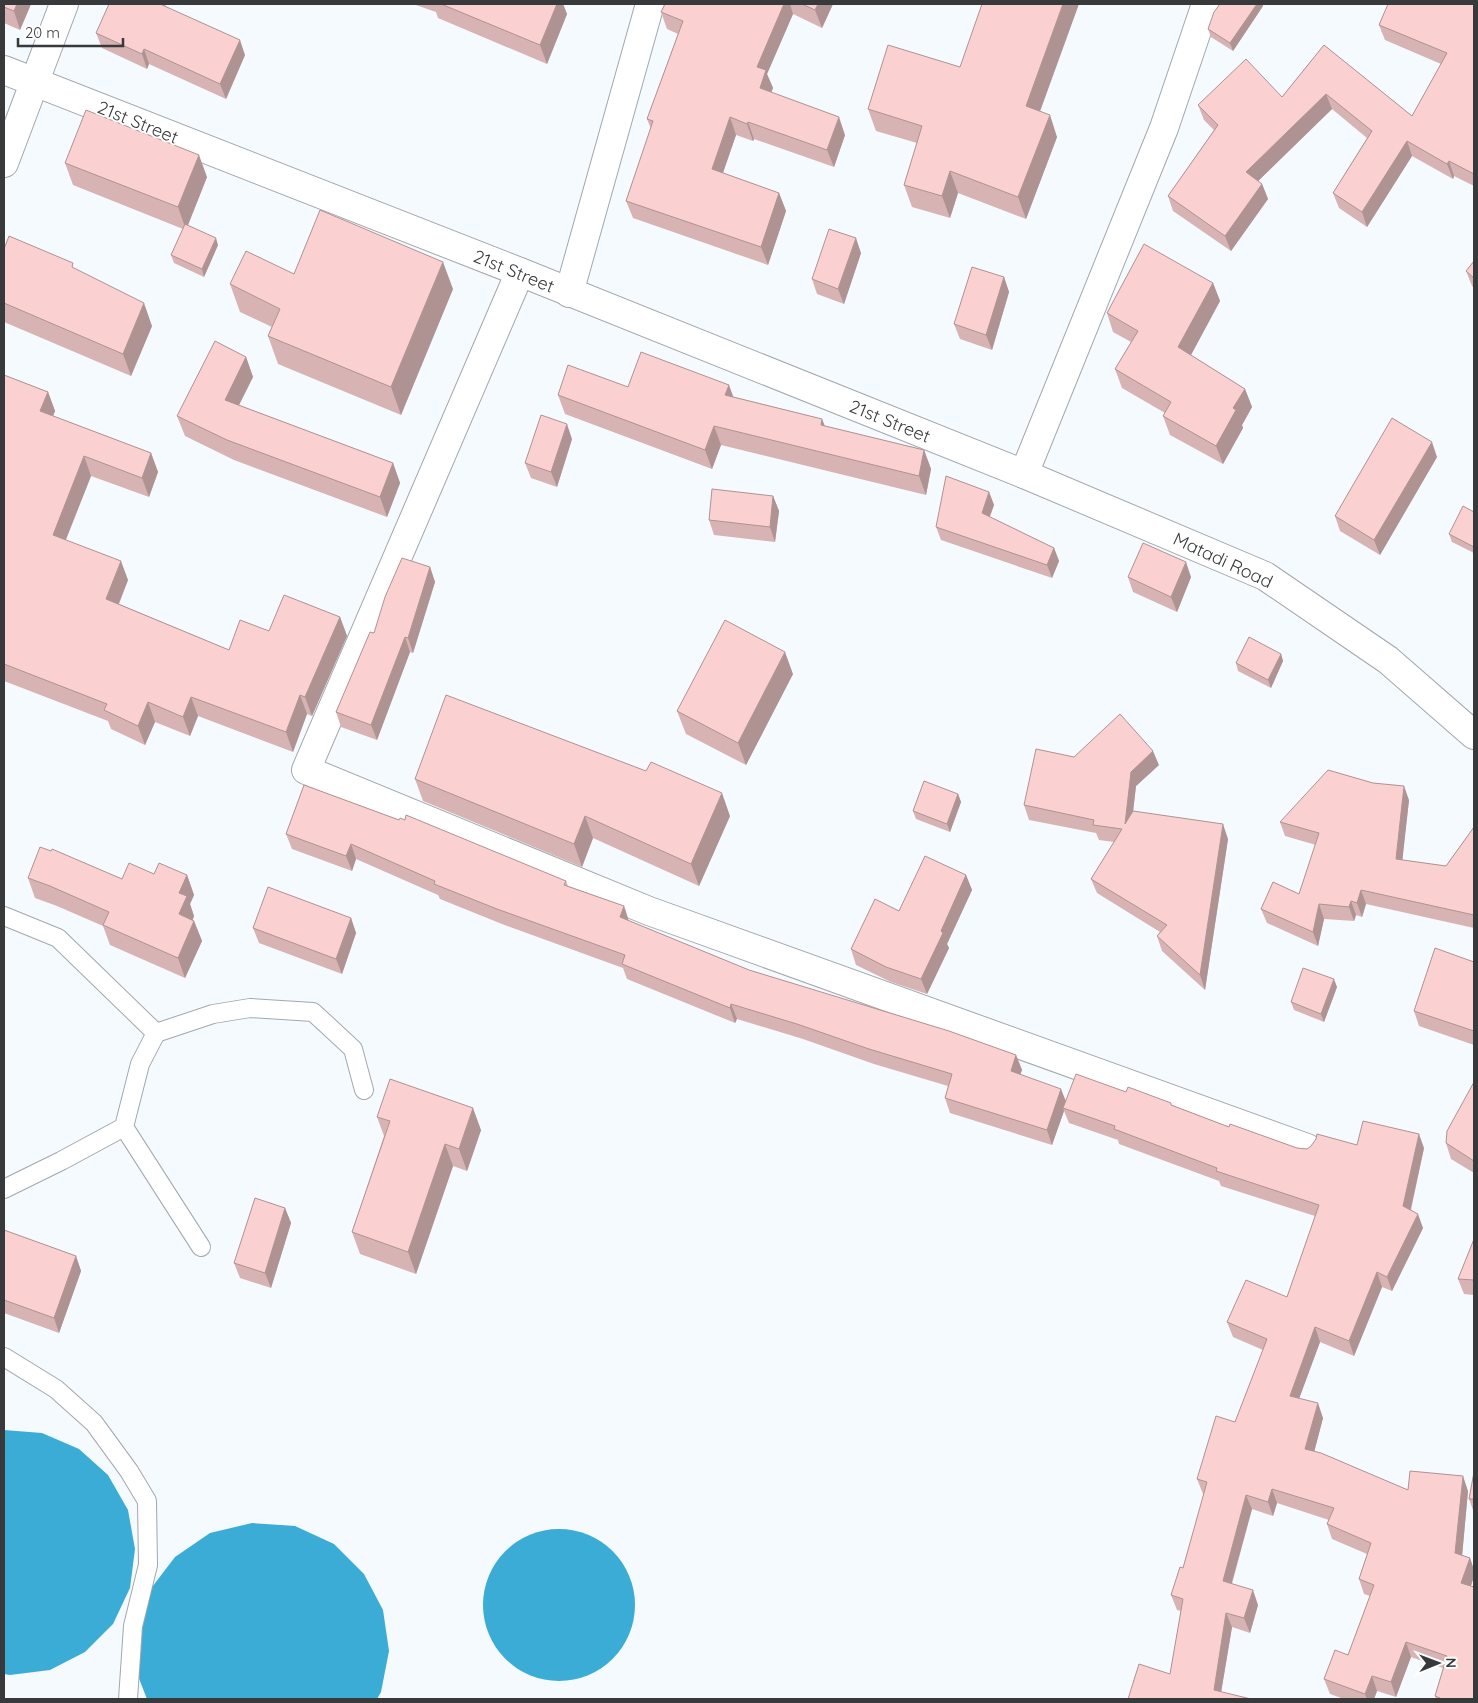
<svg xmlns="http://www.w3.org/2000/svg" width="1478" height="1703" font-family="Quicksand,sans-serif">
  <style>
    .water { fill: #3bacd6 }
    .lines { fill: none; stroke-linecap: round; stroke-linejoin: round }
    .service-casing { stroke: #a2a8ae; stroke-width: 20 }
    .minor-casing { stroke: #a2a8ae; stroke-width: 30 }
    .service { stroke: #fff; stroke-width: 18 }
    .minor { stroke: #fff; stroke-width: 28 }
    .wall { fill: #d7b4b3 }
    .shaded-wall { fill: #af9292 }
    .building { fill: #fad1d0; stroke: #af9292 }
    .labels { text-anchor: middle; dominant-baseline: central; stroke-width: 4; stroke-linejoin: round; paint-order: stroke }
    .street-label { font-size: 18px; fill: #37393b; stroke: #fff }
  </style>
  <rect width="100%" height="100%" fill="#f5fafe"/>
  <g class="water">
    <path d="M4,1430l38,3 37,16 29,26 20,35 7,39 -5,39 -17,36 -28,28 -35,18 -40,5 -6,-1z"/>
    <path d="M252,1523l43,3 39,18 30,30 19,36 6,41 -8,41 -4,7h-230l-9,-23 -2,-43 13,-42 26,-34 35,-24z"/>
    <circle cx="559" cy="1605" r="76"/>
  </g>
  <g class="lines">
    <defs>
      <g id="service">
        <path d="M4,916l54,22 98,95 -16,31 -16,63 -63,34 -57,28"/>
        <path d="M156,1033l57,-19 37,-6 63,4 40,37 11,41"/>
        <path d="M124,1127l77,120"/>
        <path d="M4,1357l52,32 38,34 35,48 18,30 1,64 -15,61 -5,73"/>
      </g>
      <g id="minor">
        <path d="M4,70l516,202 504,202 241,102 123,84 86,75"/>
        <path d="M4,163l60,-159"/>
        <path d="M520,272l-214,498 343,141 658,237"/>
        <path d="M569,293l81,-289"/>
        <path d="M1024,474l140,-346 42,-124"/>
      </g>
    </defs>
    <use href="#service" class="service-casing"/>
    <use href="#minor" class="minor-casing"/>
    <use href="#service" class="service"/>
    <use href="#minor" class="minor"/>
  </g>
  <g class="wall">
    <path d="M4,4h27l-11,26 -16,-7z"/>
    <path d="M167,4l-2,2 80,49 -19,44 -77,-35 -2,5 -45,-21 -6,-15z"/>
    <path d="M413,4h150l4,10 -20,50 -109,-46 -2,-6z"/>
    <path d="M665,4h168l-11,24 -29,-14 -26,60 6,14 -2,4 74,43 -11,32 -80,-28 -1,2 -17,-6 -13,38 56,20 7,18 -18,54 -135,-47 -7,-17 25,-72 -4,-10 31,-85 -11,-5 -6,-17z"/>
    <path d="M1220,4h42l1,2 -30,45 -22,-14 -3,-8z"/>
    <path d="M1386,4h86l2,1v181l-20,-10 -1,3 -41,-23 -45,71 -28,-19 -6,-15 34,-55 -35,-29 -74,72 4,3 6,15 -37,52 -58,-40 -5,-15 46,-66 -10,-10 -6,-15 84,-8 42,-52 88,71 29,-52 -56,-24 -6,-15 9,-20z"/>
    <path d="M868,109l172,3 17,25 -31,82 -68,-26 -8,25 -38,-11 -8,-22 13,-42 -41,-12z"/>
    <path d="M65,163l142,14 -19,48 30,20 -14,32 -30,-14 -3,-8 12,-26 -110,-44z"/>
    <path d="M4,249l71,20 77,57 -21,50 -127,-54z"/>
    <path d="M861,253l-17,51 -27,-10 -5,-15z"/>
    <path d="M1474,261v27l-2,-2 -6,-15z"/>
    <path d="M294,274l159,15 -52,126 -123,-51 -10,-28 4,-9 -32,-15 -10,-28z"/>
    <path d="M1004,277l5,15 -17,58 -32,-11 -6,-15z"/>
    <path d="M1213,283l7,18 -29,54 54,34 7,18 -10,18 1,3 -20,36 -53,-29 -7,-19 2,-3 -43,-25 -7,-19 16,-27 -18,-10 -6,-19z"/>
    <path d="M246,357l7,20 -14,28 154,58 7,20 -13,34 -153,-57 -49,-24 -8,-20z"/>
    <path d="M4,375l44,17 7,19 -2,5 98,37 7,19 -9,25 -58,-21 -25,64 62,40 -9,24 110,46 40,-19 71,-14 7,19 -35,80 -5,-2 -14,38 -95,-36 -8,20 -35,-14 -10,23 -34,-16 -3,-8 -104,-40z"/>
    <path d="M628,387l106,10 88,22 3,7 99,24 7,19 -5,26 -205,-50 -9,24 -147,-55 -7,-19z"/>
    <path d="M572,439l-15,48 -26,-9 -6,-15z"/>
    <path d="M1437,457l-57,98 -40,-24 -5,-15z"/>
    <path d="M989,492l5,13 -4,12 64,31 5,13 -7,17 -111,-38 -5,-13z"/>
    <path d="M773,496l6,15 -4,31 -61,-7 -5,-15z"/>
    <path d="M1474,512v41l-22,-11 -3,-8z"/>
    <path d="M430,567l5,15 -22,71 -3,-1 -33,88 -36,-13 -5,-15 38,-79z"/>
    <path d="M1128,577h63l-14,35 -44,-20z"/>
    <path d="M1281,654l2,7 -12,27 -33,-17 -2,-8z"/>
    <path d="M793,674l-47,91 -60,-31 -9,-23z"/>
    <path d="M1074,757l85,8 -23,21 -3,25 95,28 -23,151 -43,-39 -5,-15 3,-4 -63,-39 -6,-14 23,-37 -15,-2 -3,-7 -67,-13 -5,-15z"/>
    <path d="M415,779l315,37 -31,70 -106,-48 -11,29 -159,-66z"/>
    <path d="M304,785l262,96 2,5 56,20 5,15 120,49 267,85 6,15 -2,4 46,27 60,-9 46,13 57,22 68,21 10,1 50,-4 67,3 -13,62 12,18 -31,63 -10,-4 -28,69 -34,-14 -21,56 24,20 -9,34 94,38 60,1 -6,64 8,3 4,12v6l-3,10 3,113h-38l-1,-3 8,-28 -32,-11 -15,40 -19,-6 -3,8h-30l-14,-5 -6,-15 24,-24 22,-59 -6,-2 -5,-15 8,-25 -35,-15 -5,-15 2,-4 -52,-17 -4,13 -21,-7 -20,75 26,21 -8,28 -18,-6 -11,65 -93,7 42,-25 11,-63 -4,-1 -6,-15 12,-27 21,-74h-1l-6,-15 38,-57 28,-72 -30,-13 -6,-15 60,-25 28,-81 -94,-30 -2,-5 -100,-37 -1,-4 -49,-17 -5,-12 -12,34 -102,-32 -5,-15 3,-12 -74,-22 -71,-25 -66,-20 -2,4 -108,-44 -4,-11 -121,-44 -62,-25 -2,-4 -82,-36 -4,12 -60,-22 -6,-15z"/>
    <path d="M958,794l3,8 -11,30 -34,-13 -3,-8z"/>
    <path d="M1409,800l-7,60 44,6 28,-39v101l-108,-24 -4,13 -6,-2 -2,6 -30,-2 -6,27 -51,-23 -6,-14 38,-15 17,-49 -31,-9 -5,-14z"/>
    <path d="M154,874l33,1 7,20 -4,9 4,12 -1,4 1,1 8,20 -17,37 -75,-33 -7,-19 -46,-20 -22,-8 -7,-20 94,1z"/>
    <path d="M966,875l6,15 -25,54 2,4 -22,46 -36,-12 -35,-17 -5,-16 48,-38z"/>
    <path d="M351,918l5,15 -14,41 -83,-31 -6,-15z"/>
    <path d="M1474,962v83l-55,-19 -5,-15z"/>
    <path d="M1337,987l-13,35 -30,-12 -3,-8z"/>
    <path d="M1474,1082v91l-23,-14 -5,-16z"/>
    <path d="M377,1117l104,13 -14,41 -14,-5 -37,108 -56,-20 -8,-22 32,-96z"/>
    <path d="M285,1208l6,15 -20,65 -31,-10 -6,-15z"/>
    <path d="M4,1230l72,26 5,15 -22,62 -55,-20z"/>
    <path d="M1474,1239v56l-10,-1 -6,-15z"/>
    <path d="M1474,1472v41l-5,-14z"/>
  </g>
  <g class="shaded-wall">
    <path d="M17,4h14l-11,26 -6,-19z"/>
    <path d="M557,4h6l4,10 -20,50 -7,-19z"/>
    <path d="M784,4h6l3,10 -26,60 6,14 -7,18 -6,-18 -3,-21z"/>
    <path d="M818,4h15l-11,24 -7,-18z"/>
    <path d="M1063,4h16l-45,124 -8,-22z"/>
    <path d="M1257,4h5l1,2 -30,45 -3,-8z"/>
    <path d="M240,40l5,15 -19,44 -6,-15z"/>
    <path d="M144,49l5,15 -2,5 -5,-15z"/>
    <path d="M1326,94l6,15 -80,78 -6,-15z"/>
    <path d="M1050,115l7,22 -31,82 -8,-22z"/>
    <path d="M730,117l6,18 -18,52 -6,-18z"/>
    <path d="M839,117l6,18 -11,32 -7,-17z"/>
    <path d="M748,122l6,17 -1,2 -6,-17z"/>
    <path d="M1407,141l5,15 -45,71 -5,-15z"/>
    <path d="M199,155l8,22 -21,53 -8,-23z"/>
    <path d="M1449,161l5,15 -1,3 -6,-15z"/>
    <path d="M950,171l8,22 -8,25 -8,-22z"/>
    <path d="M1262,184l6,15 -37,52 -6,-15z"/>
    <path d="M779,193l7,18 -18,54 -7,-18z"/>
    <path d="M216,238l2,7 -14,32 -2,-8z"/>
    <path d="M856,238l5,15 -17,51 -6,-15z"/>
    <path d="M443,262l10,27 -52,126 -10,-28z"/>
    <path d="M1004,277l5,15 -17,58 -6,-15z"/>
    <path d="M1213,283l7,18 -35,65 -7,-19z"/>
    <path d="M144,303l8,23 -21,50 -8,-22z"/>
    <path d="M246,357l7,20 -21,42 -7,-19z"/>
    <path d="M729,385l7,19 -11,-9z"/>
    <path d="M1245,389l7,18 -10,18 1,3 -20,36 -7,-18 17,-38z"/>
    <path d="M48,392l7,19 -8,20 -7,-20z"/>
    <path d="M822,419l7,19 -8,-13z"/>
    <path d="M567,424l5,15 -15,48 -6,-15z"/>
    <path d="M714,426l7,19 -9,24 -7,-19z"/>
    <path d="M1432,442l5,15 -57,98 -6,-15z"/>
    <path d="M924,450l7,19 -5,26 -7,-19z"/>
    <path d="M151,453l7,19 -9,25 -7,-19z"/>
    <path d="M84,456l7,20 -31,78 -7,-19z"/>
    <path d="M393,463l7,20 -13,34 -7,-20z"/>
    <path d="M989,492l5,13 -8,21 -4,-13z"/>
    <path d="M773,496l6,15 -4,31 -5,-15z"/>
    <path d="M1054,548l5,13 -7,17 -5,-13z"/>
    <path d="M121,561l7,19 -15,38 -7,-19z"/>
    <path d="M1186,562l5,15 -14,35 -6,-15z"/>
    <path d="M430,567l5,15 -22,71 -5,-15z"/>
    <path d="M340,617l7,19 -35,80 -7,-19z"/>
    <path d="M405,637l5,15 -33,88 -6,-15z"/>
    <path d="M785,652l8,22 -47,91 -8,-22z"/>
    <path d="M1281,654l2,7 -12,27 -3,-8z"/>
    <path d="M300,695l7,19 -14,38 -7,-20z"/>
    <path d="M191,697l7,19 -8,20 -7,-19z"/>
    <path d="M148,702l7,20 -10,23 -7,-19z"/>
    <path d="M1153,751l6,14 -23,21 -6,52 -5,-14 6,-52z"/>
    <path d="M1404,786l5,14 -8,73 -5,-14z"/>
    <path d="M722,793l8,23 -31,70 -8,-22z"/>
    <path d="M958,794l3,8 -11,30 -3,-8z"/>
    <path d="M585,816l8,22 -11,29 -8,-23z"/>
    <path d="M1223,824l5,15 -23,151 -5,-15z"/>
    <path d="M351,844l5,15 -4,12 -6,-15z"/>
    <path d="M187,875l7,20 -4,9 4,12 -8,18 -7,-20v-21z"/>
    <path d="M966,875l6,15 -25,54 2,4 -22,46 -6,-15 20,-48z"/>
    <path d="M1361,890l5,14 -4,13 -5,-14z"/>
    <path d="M1351,901l5,14 -2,6 -5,-14z"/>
    <path d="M1319,904l5,15 -6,27 -5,-14z"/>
    <path d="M624,906l5,16 -9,-5z"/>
    <path d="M351,918l5,15 -14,41 -6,-15z"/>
    <path d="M194,921l8,20 -17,37 -7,-20z"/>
    <path d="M1334,979l3,8 -13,35 -3,-8z"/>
    <path d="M731,1004l6,15 -2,4 -5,-15z"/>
    <path d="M1016,1055l6,15 -6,16 -5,-15z"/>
    <path d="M1061,1089l6,15 -4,4 1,3 -12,34 -5,-15z"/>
    <path d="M473,1108l8,22 -14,41 -8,-22z"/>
    <path d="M1419,1134l5,14 -16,73 -5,-15z"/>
    <path d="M445,1144l8,22 -37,108 -8,-22z"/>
    <path d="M285,1208l6,15 -20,65 -6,-15z"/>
    <path d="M1418,1214l5,14 -31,63 -5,-14z"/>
    <path d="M76,1256l5,15 -22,62 -5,-15z"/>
    <path d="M1377,1272l5,15 -28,69 -5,-15z"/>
    <path d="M1315,1327l5,15 -25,68 -5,-14z"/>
    <path d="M1318,1403l5,15 -12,46 -6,-15z"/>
    <path d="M1463,1476l5,15 -7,77 -6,-15z"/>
    <path d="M1272,1489l5,14 -4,13 -5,-14z"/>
    <path d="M1246,1495l6,14 -24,87 -5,-15z"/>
    <path d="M1470,1558l4,12v6l-7,22 -6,-15z"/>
    <path d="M1253,1590l5,15 -8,28 -6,-15z"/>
    <path d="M1226,1613l6,14 -12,72 -6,-9z"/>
    <path d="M1406,1642l5,15 -15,40 -5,-15z"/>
    <path d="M1372,1676l5,15 -3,8h-7l-2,-5z"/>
  </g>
  <g class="building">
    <path d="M4,4h13l-3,7 -10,-4z"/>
    <path d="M109,4h51l80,36 -20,44 -76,-35 -2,5 -46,-21z"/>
    <path d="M441,4h116l-17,41z"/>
    <path d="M665,4h119l-27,63 9,3 -6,18 79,29 -12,33 -79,-28 -1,2 -17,-7 -18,52 67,24 -18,54 -135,-46 27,-80 -6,-2 36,-98 -22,-9z"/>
    <path d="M802,4h16l-3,6z"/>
    <path d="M982,4h81l-37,102 24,9 -32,82 -68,-26 -8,25 -38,-11 18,-59 -54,-17 20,-64 72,22z"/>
    <path d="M1220,4h37l-27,39 -22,-14 6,-17z"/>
    <path d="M1388,4h84l2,1v169l-25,-13 -2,3 -40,-23 -45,71 -29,-19 39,-62 -46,-37 -80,78 16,12 -37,52 -57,-40 50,-71 -20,-20 48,-46 36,38 42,-52 88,71 35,-63 -68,-28z"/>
    <path d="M86,110l113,45 -21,52 -113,-44z"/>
    <path d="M320,210l123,52 -52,125 -123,-51 12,-27 -50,-25 16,-33 48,23z"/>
    <path d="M185,224l31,14 -14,31 -31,-14z"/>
    <path d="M829,229l27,9 -18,51 -26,-10z"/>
    <path d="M9,236l64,27 -1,4 72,36 -21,51 -119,-51v-54z"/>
    <path d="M1144,244l69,39 -35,64 67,42 -12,19 3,2 -20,36 -53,-30 8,-14 -56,-33 23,-38 -31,-18z"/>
    <path d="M1474,261v17l-8,-7z"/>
    <path d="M972,267l32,10 -18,58 -32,-11z"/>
    <path d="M215,341l31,16 -21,43 168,63 -13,34 -153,-57 -50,-24z"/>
    <path d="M641,352l88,33 -4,10 97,24 -1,6 103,25 -5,26 -205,-50 -9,24 -147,-55 10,-30 60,22z"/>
    <path d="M4,375l44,17 -8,19 111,42 -9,25 -58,-22 -31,79 68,26 -15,38 123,51 11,-30 29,11 15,-36 56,22 -35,80 -5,-2 -14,37 -95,-35 -8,20 -35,-15 -10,24 -34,-16 3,-6 -103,-40z"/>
    <path d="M541,415l26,9 -16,48 -26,-9z"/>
    <path d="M1392,418l40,24 -58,98 -39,-24z"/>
    <path d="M946,476l43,16 -7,21 72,35 -7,17 -111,-38z"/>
    <path d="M712,489l61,7 -3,31 -61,-7z"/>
    <path d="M1463,506l11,6v35l-25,-13z"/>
    <path d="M1143,543l43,19 -15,35 -43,-20z"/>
    <path d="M402,558l28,9 -22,71 -3,-1 -34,88 -35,-13 34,-80 4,1 11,-36z"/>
    <path d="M725,620l60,32 -47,91 -61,-32z"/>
    <path d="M1249,637l32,17 -13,26 -32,-17z"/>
    <path d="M446,695l200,76 5,-9 71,31 -31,71 -106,-48 -11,28 -159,-65z"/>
    <path d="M1120,714l33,37 -22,21 -6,52 8,-13 90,13 -23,151 -43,-39 10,-11 -76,-46 31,-50 -29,-4 1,-5 -70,-15 12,-56 38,8z"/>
    <path d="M1328,770l45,13 31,3 -8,73 50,7 28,-39v88l-113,-25 -4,13 -6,-2 -2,6 -30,-3 -6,28 -52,-23 12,-27 26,12 20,-61 -39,-11z"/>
    <path d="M924,781l34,13 -11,30 -34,-13z"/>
    <path d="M304,785l95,35 1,-2 5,2 1,-5 160,66 -2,4 60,21 -4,11 129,53 200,61 67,24 -5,16 50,18 -14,41 -102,-32 7,-24 -83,-25 -72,-25 -66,-20 -1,4 -108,-44 3,-9 -128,-46 -63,-25 1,-3 -84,-37 -5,12 -60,-22z"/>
    <path d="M40,847l11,4 1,-2 70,30 7,-16 25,11 5,-11 28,12 -8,18 8,3 -8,18 15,7 -16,37 -75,-33 6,-13 -59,-26 -22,-8z"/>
    <path d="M925,856l41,19 -25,56 2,2 -22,46 -35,-12 -35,-18 24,-50 24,12z"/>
    <path d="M268,887l83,31 -15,41 -83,-31z"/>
    <path d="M1435,948l39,14v69l-60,-20z"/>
    <path d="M1303,968l31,11 -13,35 -30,-12z"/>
    <path d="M1076,1074l50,18 2,-5 43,16v2l58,22 1,-3 67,24 10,1 4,-3 5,-7 1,-5 40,11 6,-24 56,13 -16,72 15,8 -31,63 -10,-5 -28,69 -34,-14 -25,69 28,7 -13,46 16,4 87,37 2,-19 53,5 -8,77 15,5 -9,25 13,4v112h-35l1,-1 -5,-2 12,-40 -41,-14 -15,40 -19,-6 -7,18 -41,-15 11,-29 13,5 26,-70 -15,-6 12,-36 -44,-19 7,-16 -62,-19 -4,13 -22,-7 -23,86 30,9 -9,28 -18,-5 -12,77 37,9h-123l11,-35 31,10 13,-75 -12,-4 9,-28 3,1 24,-86 -10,-3 19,-63 19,6 32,-83 -40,-17 19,-42 41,17 32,-92 -103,-34 1,-3 -103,-39 1,-3 -52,-18z"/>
    <path d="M390,1079l83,29 -14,41 -14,-5 -37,108 -56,-20 38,-111 -13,-4z"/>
    <path d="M1474,1082v79l-28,-18 1,-12z"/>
    <path d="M255,1198l30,10 -20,65 -31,-10z"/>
    <path d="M4,1230l72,26 -22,62 -50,-18z"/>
    <path d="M1474,1239v41l-16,-1z"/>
    <path d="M1474,1472v27h-5z"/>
  </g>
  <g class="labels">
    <g class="street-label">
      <text transform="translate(138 122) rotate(22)">21st Street</text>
      <text transform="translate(514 271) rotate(22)">21st Street</text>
      <text transform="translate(890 421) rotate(22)">21st Street</text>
      <text transform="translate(1223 560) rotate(25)">Matadi Road</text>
    </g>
  </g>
  <rect width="1478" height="1703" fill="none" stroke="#37393b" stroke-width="10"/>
  <g transform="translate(1438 1663) rotate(89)" stroke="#ffffff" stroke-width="4" paint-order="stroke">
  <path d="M0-4L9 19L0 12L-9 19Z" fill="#37393b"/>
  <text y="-8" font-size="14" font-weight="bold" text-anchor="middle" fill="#37393b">N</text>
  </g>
  <path d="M18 38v8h105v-8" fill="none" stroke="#37393b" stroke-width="2.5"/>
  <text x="25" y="38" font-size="15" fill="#37393b" stroke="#ffffff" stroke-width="4" paint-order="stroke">20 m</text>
</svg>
